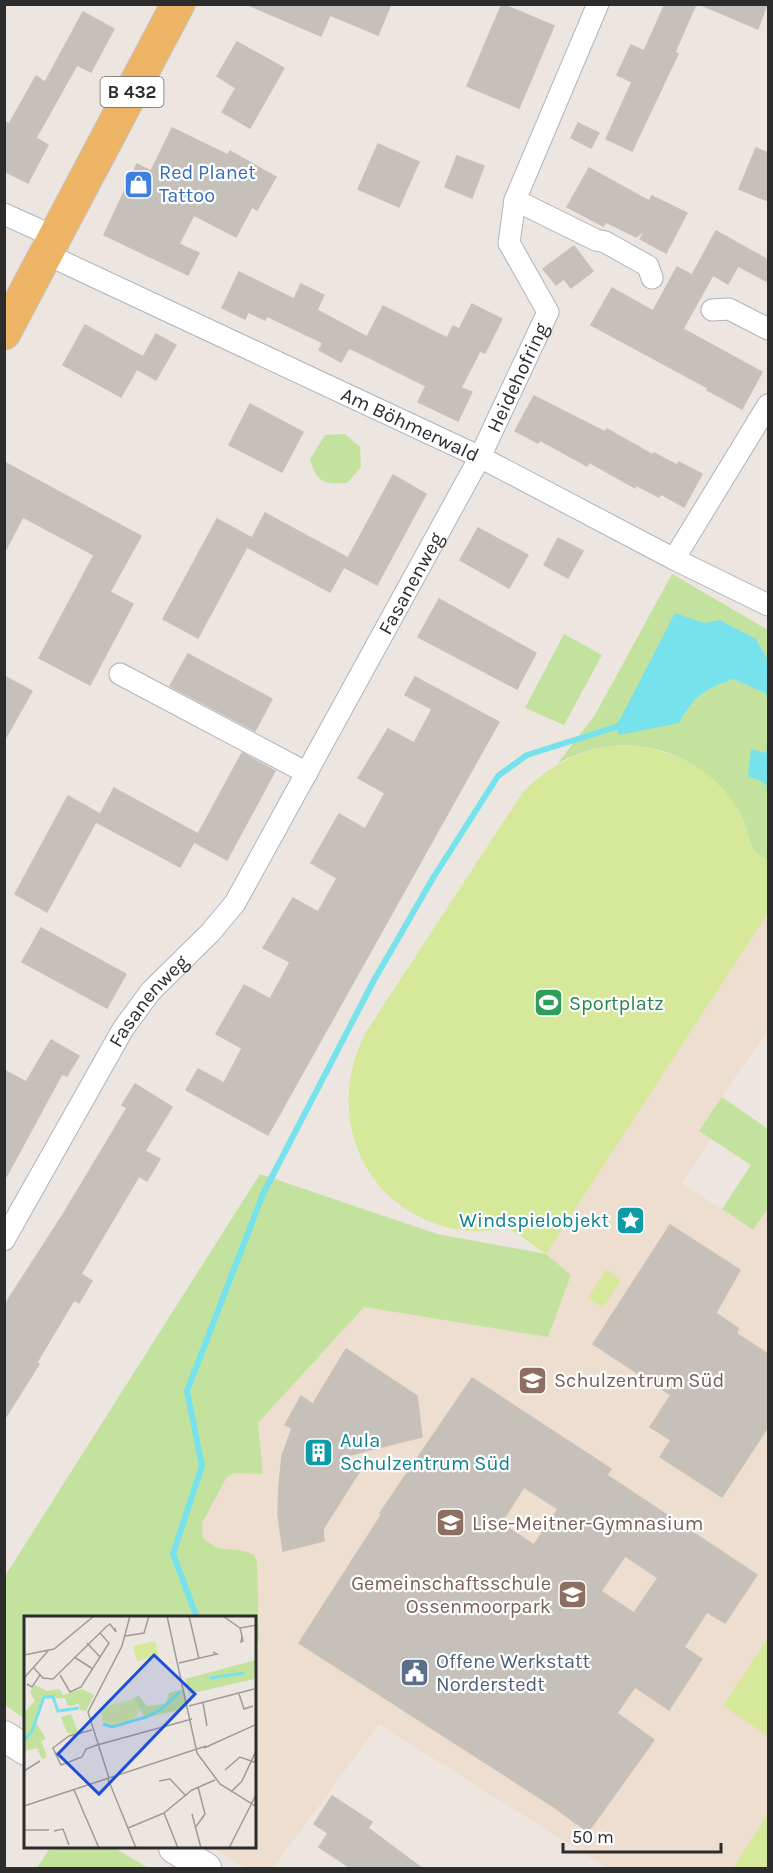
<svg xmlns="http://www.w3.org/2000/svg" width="773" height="1873" font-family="Karla,sans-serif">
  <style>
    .education { fill: #eedecf }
    .green { fill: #c2e29e }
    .pitch { fill: #d6e99a }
    .water { fill: #76e2ec }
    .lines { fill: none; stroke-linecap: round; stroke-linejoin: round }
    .stream { stroke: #76e2ec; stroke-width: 6 }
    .building { fill: #c6c0ba; stroke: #c9c0b9; stroke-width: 1.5; fill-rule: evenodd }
    .minor-casing { stroke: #afb4bc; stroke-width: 23 }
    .secondary-casing { stroke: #afb4bc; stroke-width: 32 }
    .primary-casing { stroke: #c4c4c4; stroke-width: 35 }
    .minor { stroke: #fff; stroke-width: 21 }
    .secondary { stroke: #fff; stroke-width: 30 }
    .primary { stroke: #edb465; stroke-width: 33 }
    .labels { text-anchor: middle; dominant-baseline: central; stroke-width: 4.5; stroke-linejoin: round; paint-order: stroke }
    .shield { fill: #fff; stroke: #6b6b6b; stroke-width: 1.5 }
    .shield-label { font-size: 18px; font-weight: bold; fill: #2c2c2c }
    .shop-label { font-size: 20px; fill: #366cbe; stroke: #fff; text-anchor: start }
    .street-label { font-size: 20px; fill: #2c2c2c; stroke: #fff }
    .leisure-label { font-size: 20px; fill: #27864d; stroke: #fff; text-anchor: start }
    .culture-label { font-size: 20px; fill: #0d838f; stroke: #fff; text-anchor: end }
    .education-label { font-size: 20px; fill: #785e54; stroke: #fff; text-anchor: start }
    .service-label { font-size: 20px; fill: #4e5e75; stroke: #fff; text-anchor: start }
    .inset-river { fill: none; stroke: #76e2ec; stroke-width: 3 }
    .inset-road { fill: none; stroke: #a09b97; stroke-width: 1.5 }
    .view { fill: #1d4ed8; fill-opacity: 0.15; stroke: #1d4ed8; stroke-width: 3 }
    .inset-edge { fill: none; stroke: #2c2c2c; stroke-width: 3 }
  </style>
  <rect width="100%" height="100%" fill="#ede5df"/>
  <path class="education" d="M768,913v116l-69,102 12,8 -29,44 71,47 15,-22v660h-161l-228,-144 -106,144h-27l-33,-20h42v-201l4,-7 -2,-78 -13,-11 -27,-3 -14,-10 -1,-15 25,-46 8,-4 28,1 -5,-51 106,-116 184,30 23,-62 -25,-21z"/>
  <g class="green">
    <path d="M345,434l15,13 1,20 -14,16c-24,1 -30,0 -37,-24l15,-24z"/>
    <path d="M672,574l96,56v30l-12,-21 -36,-19 -41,103c17,-29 23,-32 54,-44l32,14 3,5v51l-4,4 -1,29 5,5v73c-4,-3 -12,-6 -14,-10 -6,-9 -7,-25 -13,-35 -40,-67 -114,-88 -183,-52l37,-48z"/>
    <path d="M564,634l38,21 -38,70 -39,-17z"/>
    <path d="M722,1097l46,32v79l-15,22 -31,-21 29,-44 -52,-34z"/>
    <path d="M260,1174l177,60 109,20 25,21 -23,62 -184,-30 -106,116 5,51 -28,-1 -8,4 -25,46 1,15 14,10 27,3 10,4 3,7 2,78 -4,7v-29h-229l-1,100 -3,-1 -17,-12v-129z"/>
    <path d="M50,1848h65l33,20h-111z"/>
  </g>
  <g class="pitch">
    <path d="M622,745c49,2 95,25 119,70 6,10 7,25 13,35 2,4 10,7 14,10v53l-222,341c-8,-5 -31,-24 -39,-25 -5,-2 -16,2 -22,2 -17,1 -34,-2 -49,-7 -81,-29 -109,-118 -70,-192l157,-240c28,-28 59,-44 99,-47z"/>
    <path d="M606,1270l15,10 -18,28 -15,-10z"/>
    <path d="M768,1638v98l-45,-30z"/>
    <path d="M768,1814v54h-35z"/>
  </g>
  <g class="water">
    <path d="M675,613l29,10 16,-3 36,19 12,21v38l-3,-5 -32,-14c-31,12 -37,15 -54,44l-60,12 -3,-8z"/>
    <path d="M751,749l13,4 4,-4v38l-5,-5 -15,-6z"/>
  </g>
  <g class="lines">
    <path class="stream" d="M197,1618l-24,-64 29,-88 -15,-75 76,-197 110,-212 60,-104 65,-102 29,-21 89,-28 5,-4"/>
  </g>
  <g class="building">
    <path d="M246,4h145l-13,31 -48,-20 -9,21z"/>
    <path d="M502,4l52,22 -35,82 -52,-22z"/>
    <path d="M665,4h31l-21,48 3,2 -46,97 -26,-12 26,-57 -15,-7 14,-30 13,6z"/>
    <path d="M699,4h68l-9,25z"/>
    <path d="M83,12l31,17 -23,43 -14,-7 -41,73 12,7 -20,38 -24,-12v-50l5,3 27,-48 9,6z"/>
    <path d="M237,42l47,26 -34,60 -28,-16 14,-24 -19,-12z"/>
    <path d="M578,123l21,10 -8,15 -20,-10z"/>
    <path d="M172,128l56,27 2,-4 46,26 -19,33 -5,-3 -16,30 -42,-22 -15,29 20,9 -11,22 -84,-40 33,-71 14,7z"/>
    <path d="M378,144l41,18 -20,45 -41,-18z"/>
    <path d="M756,148l12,5v48l-29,-12z"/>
    <path d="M457,156l27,10 -12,32 -27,-11z"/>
    <path d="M589,168l60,33 3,-5 35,17 -21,40 -26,-14 6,-9 -10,7 -30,-15 -3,4 -36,-19z"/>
    <path d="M716,231l52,29v22l-30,-16 -10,18 -15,-9 -30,54 79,43 -20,37 -35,-19 1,-2 -117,-63 21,-37 41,23 24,-44 15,8z"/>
    <path d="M574,246l19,25 -22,17 -7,-9 -8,6 -13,-16z"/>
    <path d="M239,272l55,27 7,-15 23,11 -7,15 50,27 16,-31 64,32 6,-12 6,3 13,-25 30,15 -17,34 -5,-2 -19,37 11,4 -14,29 -40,-19 8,-16 -64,-32 -13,-6 -8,14 -22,-12 4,-7 -56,-27 -2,4 -17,-8 -3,7 -23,-11z"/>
    <path d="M85,325l58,32 13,-23 20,11 -20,35 -19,-11 -16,28 -58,-32z"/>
    <path d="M534,396l71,36 2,-3 46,26 1,-2 23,12 2,-3 23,12 -18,33 -23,-13 -2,3 -23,-12 -1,3 -46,-26 -2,4 -47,-26 -2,3 -23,-12z"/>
    <path d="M250,404l53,28 -21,40 -53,-27z"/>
    <path d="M4,462l137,74 -31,56 23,12 -43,81 -51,-27 55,-103 -71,-38 -19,36z"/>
    <path d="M393,475l33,19 -49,91 -33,-18 -14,25 -83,-45 -49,91 -35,-19 54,-100 35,19 13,-25 83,45z"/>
    <path d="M478,528l50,27 -19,33 -49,-28z"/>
    <path d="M558,538l25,13 -15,27 -24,-13z"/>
    <path d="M439,599l97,54 -19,36 -99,-52z"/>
    <path d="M188,654l84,45 -17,32 -85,-45z"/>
    <path d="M4,676l28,15 -28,50z"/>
    <path d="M415,677l84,45 -231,413 -82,-45 12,-21 26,14 18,-35 -26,-14 28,-49 26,14 20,-37 -27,-14 30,-50 25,14 19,-34 -26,-15 28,-49 26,15 20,-36 -27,-15 30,-49 26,14 18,-34 -27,-14z"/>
    <path d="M242,753l33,18 -48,89 -33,-18 -14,25 -84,-45 18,-34 84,46z"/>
    <path d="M68,796l32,18 -53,98 -32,-18z"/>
    <path d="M41,928l85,46 -19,34 -85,-46z"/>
    <path d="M51,1040l28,16 -12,20 -5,-2 -58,107v-111l22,12z"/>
    <path d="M135,1084l37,23 -27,44 15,8 -13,22 -8,-5 -58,98 11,7 -13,22 -5,-3 -37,62 2,2 -35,56v-114l60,-93 63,-105 -5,-3z"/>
    <path d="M670,1225l70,45 -24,43 22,15 -1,6 31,20v73l-46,70 -62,-40 11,-17 -21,-13 21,-32 -78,-51z"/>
    <path d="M346,1349l71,47 5,41 -80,20 19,12 -38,60 1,12 -41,10 -5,-36 1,-30 3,-29 10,-28 -7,-3 16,-29 12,8z"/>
    <path d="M472,1378l139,91 -4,6 150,100 -32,48 -18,-11 -23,35 18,12 -33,51 -34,-23 -18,26 37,27 -66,92 -37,-27 -252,-162 83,-129 -2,-1zM524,1487l34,22 -24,36 -33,-22zM625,1556l33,22 -24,35 -33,-22z"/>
    <path d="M332,1796l40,26 -4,6 55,41h-71l-33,-22 9,-14 -14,-9z"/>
  </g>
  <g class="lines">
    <defs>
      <g id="minor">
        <path d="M515,200l81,40 9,2 43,24 4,12"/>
        <path d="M4,214l51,23"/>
        <path id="s1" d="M46,254l434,203 194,102 94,46"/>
        <path d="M712,310l17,-1 39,20"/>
        <path d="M674,559l94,-154"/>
        <path d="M120,674l187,99"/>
        <path id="s2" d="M4,1240l119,-211 28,-38 59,-58 25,-30 245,-446 68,-145 -39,-69 6,-43 83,-196"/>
      </g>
      <g id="secondary">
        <path d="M4,1736l22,14"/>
        <path d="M174,1848l32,20"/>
      </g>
      <path id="primary" d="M4,333l174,-329"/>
    </defs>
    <use href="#minor" class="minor-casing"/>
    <use href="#secondary" class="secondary-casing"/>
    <use href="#primary" class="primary-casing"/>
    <use href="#minor" class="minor"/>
    <use href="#secondary" class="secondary"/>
    <use href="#primary" class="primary"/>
  </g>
  <defs>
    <symbol id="shop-square" viewBox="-11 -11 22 22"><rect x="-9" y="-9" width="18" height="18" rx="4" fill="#3f7fe0" stroke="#fff"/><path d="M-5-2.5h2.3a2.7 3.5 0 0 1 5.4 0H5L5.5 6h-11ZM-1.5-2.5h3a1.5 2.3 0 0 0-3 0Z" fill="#fff"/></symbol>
    <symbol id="stadium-square" viewBox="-11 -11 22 22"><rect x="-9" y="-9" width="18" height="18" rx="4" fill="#2e9e5b" stroke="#fff"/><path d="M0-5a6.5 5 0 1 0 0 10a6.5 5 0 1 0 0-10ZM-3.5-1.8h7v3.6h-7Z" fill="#fff"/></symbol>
    <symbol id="sight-square" viewBox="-11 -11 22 22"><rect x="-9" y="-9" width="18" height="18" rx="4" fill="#0f9aa8" stroke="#fff"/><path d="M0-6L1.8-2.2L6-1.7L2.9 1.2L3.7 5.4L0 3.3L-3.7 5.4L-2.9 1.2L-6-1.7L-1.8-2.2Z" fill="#fff"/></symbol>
    <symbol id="school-square" viewBox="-11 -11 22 22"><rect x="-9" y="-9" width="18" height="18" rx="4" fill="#8d6e63" stroke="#fff"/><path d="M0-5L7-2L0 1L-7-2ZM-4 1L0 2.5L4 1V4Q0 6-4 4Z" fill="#fff"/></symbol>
    <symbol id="building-square" viewBox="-11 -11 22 22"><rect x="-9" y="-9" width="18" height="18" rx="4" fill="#0f9aa8" stroke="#fff"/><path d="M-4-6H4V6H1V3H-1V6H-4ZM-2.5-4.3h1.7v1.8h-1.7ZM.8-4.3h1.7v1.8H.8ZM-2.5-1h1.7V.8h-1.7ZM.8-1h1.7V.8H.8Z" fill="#fff"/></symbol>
    <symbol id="civic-square" viewBox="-11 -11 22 22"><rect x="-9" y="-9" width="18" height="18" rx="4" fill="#5c6f8a" stroke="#fff"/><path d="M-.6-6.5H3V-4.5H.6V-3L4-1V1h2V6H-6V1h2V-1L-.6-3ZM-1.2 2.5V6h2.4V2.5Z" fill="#fff"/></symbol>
  </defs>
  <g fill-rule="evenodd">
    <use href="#shop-square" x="122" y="168" width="33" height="33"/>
    <use href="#stadium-square" x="532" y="986" width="33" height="33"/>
    <use href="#sight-square" x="614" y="1204" width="33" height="33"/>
    <use href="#school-square" x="516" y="1364" width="33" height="33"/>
    <use href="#building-square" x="302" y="1436" width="33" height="33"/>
    <use href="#school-square" x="434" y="1506" width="33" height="33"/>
    <use href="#school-square" x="556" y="1578" width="33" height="33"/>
    <use href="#civic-square" x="398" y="1656" width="33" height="33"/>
  </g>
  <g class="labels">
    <rect class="shield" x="100.5" y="77" width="63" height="30" rx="4.5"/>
    <g class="shield-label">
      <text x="132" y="92">B 432</text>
    </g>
    <g class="shop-label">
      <text x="159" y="172">Red Planet<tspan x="159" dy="23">Tattoo</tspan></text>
    </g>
    <g class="street-label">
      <text stroke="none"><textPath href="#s2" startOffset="1008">Heidehofring</textPath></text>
      <text stroke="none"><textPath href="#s1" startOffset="402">Am Böhmerwald</textPath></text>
      <text stroke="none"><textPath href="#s2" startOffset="776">Fasanenweg</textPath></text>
      <text stroke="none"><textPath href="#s2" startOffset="280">Fasanenweg</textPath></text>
    </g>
    <g class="leisure-label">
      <text x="569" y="1003">Sportplatz</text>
    </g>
    <g class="culture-label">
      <text x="609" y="1220">Windspielobjekt</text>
      <text x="340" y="1440" text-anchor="start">Aula<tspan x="340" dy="23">Schulzentrum Süd</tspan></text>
    </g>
    <g class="education-label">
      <text x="554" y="1380">Schulzentrum Süd</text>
      <text x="472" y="1523">Lise-Meitner-Gymnasium</text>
      <text x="551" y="1583" text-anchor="end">Gemeinschaftsschule<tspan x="551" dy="23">Ossenmoorpark</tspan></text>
    </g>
    <g class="service-label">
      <text x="436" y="1661">Offene Werkstatt<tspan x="436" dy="23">Norderstedt</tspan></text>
    </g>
  </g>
  <g transform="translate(24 1616)">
    <rect width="232" height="232" fill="#ede5df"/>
    <path d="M232,44l-2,19 -65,15 -4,-15zM11,69l12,6 12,-2 4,6 19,-6 12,6 -8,16 -6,-1 -1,-6 -11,2 -3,-8h-21l-8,24 10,17 -5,2 6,16 -5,2 -5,-11 -13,3v-38l11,-12 -5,-9zM159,73l4,19 -42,10 -11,-19 4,-4 9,11 11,-1 8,-2 3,-10zM47,98l7,18 -5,2 -6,-1 -6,-16z" fill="#c2e29e"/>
    <path d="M131,25l4,15 -22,5 -4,-15zM110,83l6,11 -5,9 -23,6 -10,-4v-14z" fill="#d6e99a"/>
    <path class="inset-river" d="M186,62l34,-5M79,108l9,3 34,-10 14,-7 20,-18M0,125l8,-10 12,-34h9l5,14 21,-3"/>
    <path class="inset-road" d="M143,0l30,137 23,31 37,23M165,0l10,43M199,0l17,12 17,-3M216,12l2,8 1,5 -2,1 1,-6M101,20l19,-3 5,-17M63,27l13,14M0,39l30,-6 40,-33M50,41l19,12M155,47l38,-9 -4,-2M9,51l10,11 10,1 53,-52 4,-3 6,8 -1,-4M36,59l10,17 11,-5 28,-44 -9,-10M0,62l24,-27M3,68l5,3 8,-12M215,78l5,15 9,-3M179,87l4,23M165,90l65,-17M68,114l-23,6 -16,12 8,17 21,-8 4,-8 11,-4 95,-26M180,132l53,-24M201,154l15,-13 17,6M0,155l16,-10M85,162l-21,-66 34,-66 8,-30M84,163l28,69M135,165l11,-2 16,17M50,174l25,58M207,176l11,-11 15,-32M0,190l182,-60M140,197l28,-23 23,-10M168,198l9,34M104,212l36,-15 14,35M171,212l10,-14 -7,-27M0,214h25M30,215l9,-2 6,16M205,232l28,-55"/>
    <path class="view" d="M130,39l41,39 -96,100 -41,-40z"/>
    <rect width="232" height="232" class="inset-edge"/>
  </g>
  <rect width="773" height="1873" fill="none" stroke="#2c2c2c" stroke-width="12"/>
  <path d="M563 1843v9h158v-9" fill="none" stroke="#2c2c2c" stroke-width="3"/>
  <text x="572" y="1843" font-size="18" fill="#2c2c2c" stroke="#ffffff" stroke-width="4.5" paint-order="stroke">50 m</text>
</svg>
